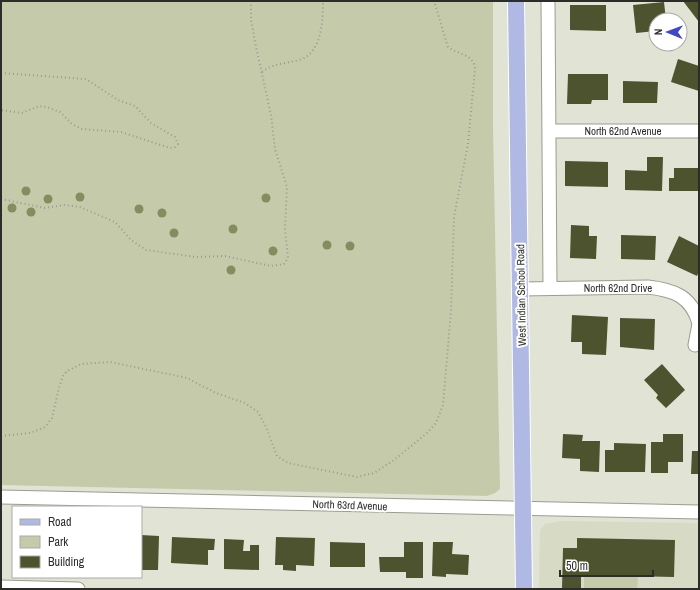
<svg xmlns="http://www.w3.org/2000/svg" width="700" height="590" font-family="'Archivo Narrow',sans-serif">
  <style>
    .built { fill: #d7dbc5 }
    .green { fill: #c5cbaa }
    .building { fill: #4d522f }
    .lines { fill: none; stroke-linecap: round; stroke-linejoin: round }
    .minor-casing { stroke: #9a9d8f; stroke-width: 15 }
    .major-casing { stroke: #fff; stroke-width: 18 }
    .path { stroke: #989a90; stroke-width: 2; stroke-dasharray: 1 3; stroke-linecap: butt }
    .minor { stroke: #fff; stroke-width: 13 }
    .major { stroke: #afb9e4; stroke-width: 16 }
    .tree { fill: #878b60 }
    .labels { text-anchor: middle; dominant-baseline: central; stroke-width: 4; stroke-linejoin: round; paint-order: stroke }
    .street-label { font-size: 11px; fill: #2c2d28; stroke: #fff }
  </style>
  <rect width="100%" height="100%" fill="#e1e3d5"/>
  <path class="built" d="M560,521l139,2v66h-160l1,-59 5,-6z"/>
  <g class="green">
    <path d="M1,1h492v126l7,362 -5,4 -8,3 -486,-11z"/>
    <path d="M584,576l54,1 -1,12h-53z"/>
  </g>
  <g class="building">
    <path d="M683,1h16v21z"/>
    <path d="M664,2l2,18h-10v11l-20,2 -3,-28z"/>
    <path d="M570,5h36v26l-36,-1z"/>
    <path d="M678,59l21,7v25l-28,-9z"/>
    <path d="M568,74h40v26h-16l-1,4h-24z"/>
    <path d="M623,81l35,1 -1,21h-34z"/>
    <path d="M647,157h16l-1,34 -37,-1v-20l22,1z"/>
    <path d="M565,161l43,1v25l-43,-1z"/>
    <path d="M674,168h25v23h-30v-13h5z"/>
    <path d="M571,225l18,1v10h8l-1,23 -26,-1z"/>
    <path d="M621,235l35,1 -1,24 -34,-1z"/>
    <path d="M679,236l20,10v25l-2,5 -30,-14z"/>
    <path d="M572,315l36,2 -2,38 -24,-1v-12h-11z"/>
    <path d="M620,318l35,1 -1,31 -34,-3z"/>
    <path d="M662,364l23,26 -19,18 -10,-10 2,-3 -14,-15z"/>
    <path d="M563,434l20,1 -1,6h18l-1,31 -19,-1v-12l-18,-1z"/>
    <path d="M663,434h20v28h-15v11h-17v-31h12z"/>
    <path d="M614,443l32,1 -1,28h-40v-22h9z"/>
    <path d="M692,451h7v23h-8z"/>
    <path d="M141,535l18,1 -1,34h-17z"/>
    <path d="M172,537l43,2 -1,11h-6v15l-37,-2z"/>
    <path d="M276,537l39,1 -1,28 -18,-1v6l-13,-1v-5h-8z"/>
    <path d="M577,538l98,2 -1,37 -93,-2v14h-19l1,-41h14z"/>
    <path d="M224,539l20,1 -1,11h7v-6h9v25l-35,-1z"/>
    <path d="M330,542l35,1v24h-35z"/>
    <path d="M404,542h19v36h-17v-6h-26l-1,-15h25z"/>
    <path d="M433,542h20l-1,12 17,1 -1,20 -22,-1v3l-14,-1z"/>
  </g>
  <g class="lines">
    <defs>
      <g id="minor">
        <path d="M548,1l2,287"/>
        <path d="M550,131h147"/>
        <path d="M521,289l127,-2c26,3 43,9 51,36"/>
        <path d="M695,345l4,-21"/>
        <path d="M1,497l698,15"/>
        <path d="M1,587l77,2"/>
      </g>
      <path id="major" d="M516,1l8,588"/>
    </defs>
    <use href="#minor" class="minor-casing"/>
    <use href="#major" class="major-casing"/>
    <g class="path">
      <path d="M262,72c11,-9 23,-8 37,-12 23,-6 24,-40 24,-59"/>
      <path d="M1,73l85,6 32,21 17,6 16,17 24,14 3,7 -3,3 -5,1 -49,-16 -39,-3 -10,-5 -12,-12 -13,-5 -8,-1 -17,7 -21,-3"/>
      <path d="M1,199l44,9 19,-3 16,2 35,15 16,18 15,10 50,7 29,-1 46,10 13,-2 4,-6 -3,-28 2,-43 -12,-38 -4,-34 -16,-73 -4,-23v-18"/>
      <path d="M1,436l29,-3 15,-6 7,-9 7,-30 4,-12 4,-5 14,-7 29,-2 77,16 29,15 29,10 13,9 8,15 11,29 11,7 69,14 17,-4 20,-13 33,-27 9,-10 7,-18 8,-94 3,-94 14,-73 7,-75c-1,-15 -16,-14 -27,-22l-14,-46"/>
    </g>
    <use href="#minor" class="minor"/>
    <use href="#major" class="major"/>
  </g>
  <g class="tree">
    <circle cx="26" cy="191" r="4.5"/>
    <circle cx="80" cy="197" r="4.5"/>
    <circle cx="266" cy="198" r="4.5"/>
    <circle cx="48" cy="199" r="4.5"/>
    <circle cx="12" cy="208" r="4.5"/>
    <circle cx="139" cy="209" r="4.5"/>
    <circle cx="31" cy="212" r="4.5"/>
    <circle cx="162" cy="213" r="4.5"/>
    <circle cx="233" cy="229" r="4.5"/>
    <circle cx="174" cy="233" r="4.5"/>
    <circle cx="327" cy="245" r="4.5"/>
    <circle cx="350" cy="246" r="4.5"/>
    <circle cx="273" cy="251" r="4.5"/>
    <circle cx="231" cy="270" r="4.5"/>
  </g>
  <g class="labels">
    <g class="street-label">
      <text x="623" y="131">North 62nd Avenue</text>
      <text x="618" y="288">North 62nd Drive</text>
      <text transform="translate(521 295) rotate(-91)">West Indian School Road</text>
      <text transform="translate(350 505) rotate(2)">North 63rd Avenue</text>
    </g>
  </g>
  <rect width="700" height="590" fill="none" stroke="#2c2d28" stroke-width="4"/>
  <rect x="12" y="506" width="130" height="72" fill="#ffffff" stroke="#ababa9"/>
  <rect x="20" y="519" width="20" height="6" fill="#afb9e4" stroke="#ababa9"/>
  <text x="48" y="526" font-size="12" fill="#2c2d28">Road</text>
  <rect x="20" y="536" width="20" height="12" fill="#c5cbaa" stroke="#ababa9"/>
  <text x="48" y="546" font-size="12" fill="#2c2d28">Park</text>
  <rect x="20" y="556" width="20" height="12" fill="#4d522f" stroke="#ababa9"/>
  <text x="48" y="566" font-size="12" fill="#2c2d28">Building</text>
  <g transform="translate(668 32) rotate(271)"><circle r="19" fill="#ffffff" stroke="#ababa9"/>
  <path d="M0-3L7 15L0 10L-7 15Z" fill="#404abe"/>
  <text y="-6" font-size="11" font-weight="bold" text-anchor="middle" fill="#2c2d28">N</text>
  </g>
  <path d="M560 570v6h93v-6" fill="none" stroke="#2c2d28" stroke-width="2"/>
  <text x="566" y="570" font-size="12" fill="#2c2d28" stroke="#ffffff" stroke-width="3" paint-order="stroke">50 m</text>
</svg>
